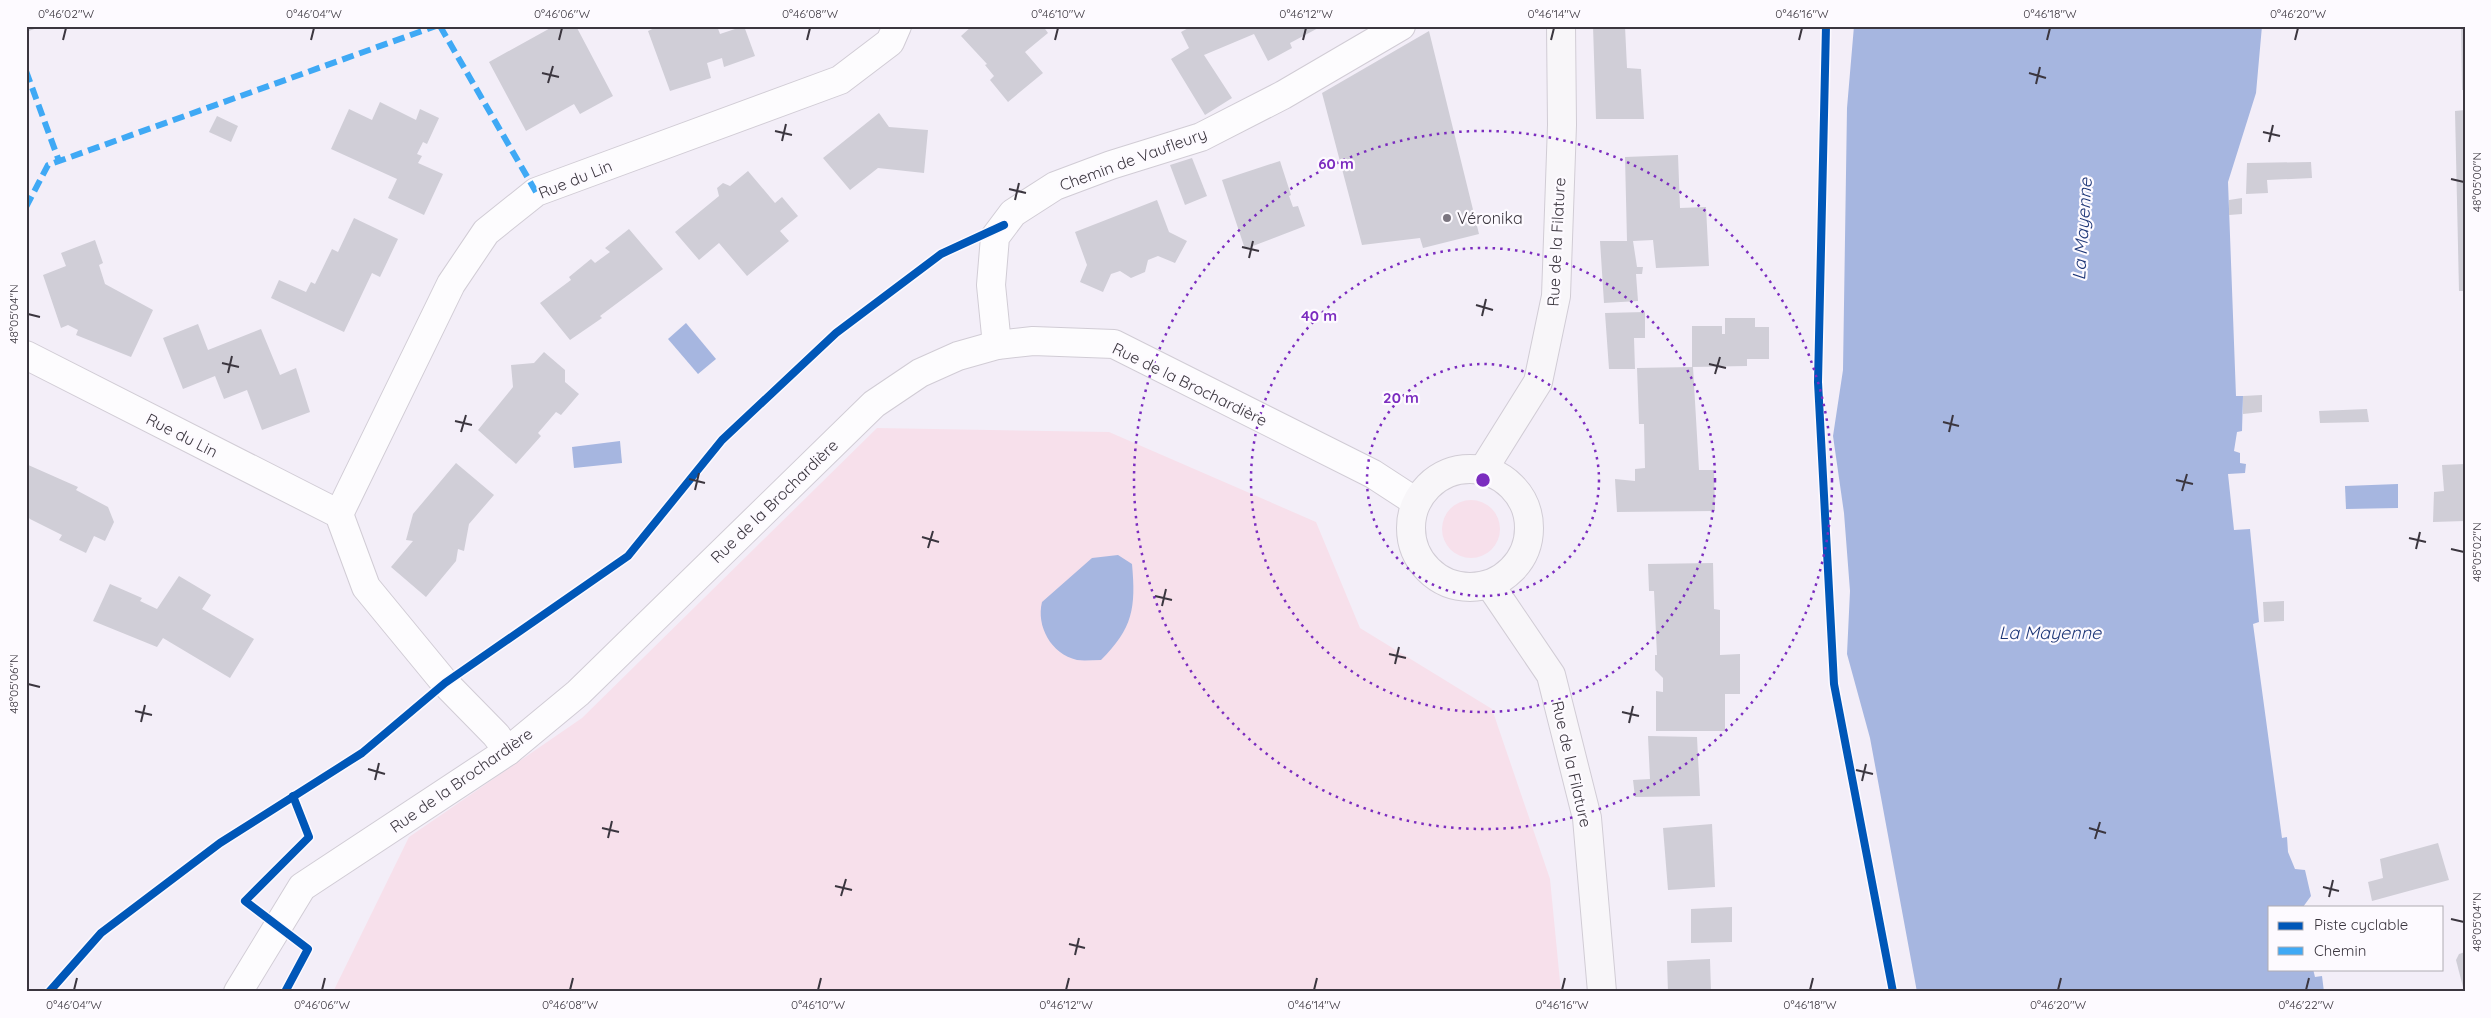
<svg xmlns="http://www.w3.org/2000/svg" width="2491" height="1018" font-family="Quicksand,sans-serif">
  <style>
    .green { fill: #f7e0eb }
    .water { fill: #a6b6e0 }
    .building { fill: #d0ced7 }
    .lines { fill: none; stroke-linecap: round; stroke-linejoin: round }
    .street-casing { stroke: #d1ccd5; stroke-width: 30 }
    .secondary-casing { stroke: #d1ccd5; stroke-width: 30 }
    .street { stroke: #fdfcfe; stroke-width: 28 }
    .secondary { stroke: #f8f6f9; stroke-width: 28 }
    .quiet { stroke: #3fa9f5; stroke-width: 6; stroke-dasharray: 12 6; stroke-linecap: butt }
    .cycleway-casing { stroke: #fdfaff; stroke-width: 11 }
    .cycleway { stroke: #0057b8; stroke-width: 8 }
    .ticks { fill: none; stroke: #3b363f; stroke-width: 2 }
    .ring { fill: none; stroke: #7b2cbf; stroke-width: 2.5; stroke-dasharray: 2.5 5 }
    .poi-dot { fill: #7b7680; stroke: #fdfaff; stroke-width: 2 }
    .labels { text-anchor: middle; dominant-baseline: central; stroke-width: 4.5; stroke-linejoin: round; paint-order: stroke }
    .street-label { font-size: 16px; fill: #3b363f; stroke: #fdfaff }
    .poi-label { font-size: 16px; fill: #3b363f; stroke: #fdfaff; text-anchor: start }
    .water-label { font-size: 18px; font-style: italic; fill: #1d3677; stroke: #fdfaff }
    .centre { fill: #7b2cbf; stroke: #fdfaff; stroke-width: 2.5 }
    .ring-label { font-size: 15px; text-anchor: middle; font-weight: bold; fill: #7b2cbf; stroke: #fdfaff; stroke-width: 4.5; stroke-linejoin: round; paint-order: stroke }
    .neatline { fill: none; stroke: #3b363f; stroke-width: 2 }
    .ticks-label { font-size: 12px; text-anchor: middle; fill: #3b363f }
  </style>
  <rect width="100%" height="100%" fill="#f3eef8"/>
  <g class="green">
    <path d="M877,428l232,4 207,90 44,106 132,81 58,170 11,113h-1228l76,-155 173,-119z"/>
    <circle cx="1471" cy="529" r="29"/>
  </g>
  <g class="water">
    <path d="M1854,26h408l-6,67 -28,89 8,214h7l-1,35 -5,1 -3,19 6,2v10l6,1 -1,9 -17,1 6,56 16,-1 9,93 -6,2 29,214 5,-1 1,15 7,17 10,1 6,26 -8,11h-33v62h43l2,8 7,-1 2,16h-407l-47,-254 -23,-84 3,-63 -6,-78 -11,-77 10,-66 4,-262z"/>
    <path d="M686,323l30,36 -18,15 -30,-35z"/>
    <path d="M620,441l2,22 -48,5 -2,-21z"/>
    <path d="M2398,484v24l-52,1 -1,-23z"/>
    <path d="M1118,555l14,9c4,44 1,64 -31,96 -8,0 -17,1 -24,0 -26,-6 -41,-34 -35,-58l50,-44z"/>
  </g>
  <g class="building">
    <path d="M26,26h14v1l-14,5z"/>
    <path d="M554,26h22l37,70 -33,18 -6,-10 -48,27 -37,-69z"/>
    <path d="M659,26h58l3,8 24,-8 11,30 -31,11 -2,-9 -15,5 4,15 -41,13 -22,-60z"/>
    <path d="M972,26h71l5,7 -23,19 18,21 -35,29 -18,-22 4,-4 -9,-11 2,-1 -26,-28z"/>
    <path d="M1192,26h130l-32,17 2,5 -24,13 -14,-27 -50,21 28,43 -27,17 -34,-56 18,-11 -8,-16z"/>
    <path d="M1593,26h32l2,42 14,1 3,50h-48z"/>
    <path d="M2461,26h4v64h-3z"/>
    <path d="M1429,31l50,203 -56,14 -3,-10 -58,7 -40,-152z"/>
    <path d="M380,102l36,18 4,-11 19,9 -12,26 -4,-2 -6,12 5,2 -4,7 25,11 -19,41 -36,-17 9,-19 -66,-30 18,-40 23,11z"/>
    <path d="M2465,110v181h-6l-4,-180z"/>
    <path d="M879,113l10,14 39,3 -4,43 -46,-5 -28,22 -27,-32z"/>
    <path d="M217,116l21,10 -7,16 -22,-10z"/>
    <path d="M1678,155l2,53 26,-1 3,59 -53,2 -3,-28 -20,1 4,26h6l-1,7h-6l2,27 -34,2 -4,-62h27l-2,-84z"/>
    <path d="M1192,158l15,38 -22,9 -15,-40z"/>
    <path d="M1280,161l11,34 -2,1 4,11 5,-1 7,20 -60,23 -23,-69z"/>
    <path d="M2311,162l1,16 -45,2 1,13 -22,1 1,-31z"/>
    <path d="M748,171l27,32 7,-6 16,19 -18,15 9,10 -42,35 -28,-33 -20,17 -24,-28 44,-36 -2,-8 6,-5 7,3z"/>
    <path d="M2242,198v16l-13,1v-15z"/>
    <path d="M1157,200l12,32 18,9 -12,22 -17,-7 -10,4 -3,12 -14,6 -11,-7 -9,3 -8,18 -23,-10 7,-17 -12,-33z"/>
    <path d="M354,218l44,21 -18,38 -8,-4 -28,59 -73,-34 8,-18 27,12 5,-10 4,2 17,-35 6,3z"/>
    <path d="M629,229l34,40 -63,47 2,2 -32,22 -30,-37 31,-23 -2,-3 22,-18 4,4 15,-11 -5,-4z"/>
    <path d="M95,240l8,23 -4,2 6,19 48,26 -22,47 -55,-22 2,-5 -10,-5 -7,3 -18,-53 23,-9 -5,-13z"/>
    <path d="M1645,312v26h-11l1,31h-26l-4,-56z"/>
    <path d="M1725,318h30v9h14v32h-22v7l-55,1v-41h30v8h3z"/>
    <path d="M198,324l10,26 53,-21 19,46 16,-7 14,44 -48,18 -15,-40 -23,9 -9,-23 -32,13 -20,-51z"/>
    <path d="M544,352l21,18v12l14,12 -18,21 -5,-3 -18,21 3,3 -25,28 -38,-34 35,-43 -2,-22 23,-2z"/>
    <path d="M1693,367l6,103h15l1,41 -98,1 -2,-33 20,2v-12l10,-1 -1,-44h-5l-2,-56z"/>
    <path d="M2262,395v17l-19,2v-18z"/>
    <path d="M2367,409l2,13 -49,1 -1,-12z"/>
    <path d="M456,463l38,32 -25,29 -5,27 -6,-2 -2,12 -30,36 -35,-30 22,-26 -7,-1 7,-26z"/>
    <path d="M26,464l52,23 -2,3 32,17 6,15 -9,19 -11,-5 -8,17 -27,-13 3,-5 -32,-16 -4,-4z"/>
    <path d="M2465,464v57l-32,1 1,-30 10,-1 -2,-26z"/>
    <path d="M1713,563l1,46 6,1v45l20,-1v40h-15v37h-69v-40l7,1v-14l-8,-8v-15h2l-3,-64h-5l-1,-27z"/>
    <path d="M179,576l32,19 -9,14 52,30 -24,39 -67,-40 -6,9 -64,-26 17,-37 32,14 -2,3 17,8z"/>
    <path d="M2284,601v20l-20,1 -1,-20z"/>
    <path d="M1648,736l49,1 3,59 -65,1 -2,-17 17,-1z"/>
    <path d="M1712,824l3,63 -47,3 -5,-62z"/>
    <path d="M2438,843l11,37 -77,21 -4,-19 15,-4 -3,-19z"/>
    <path d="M1732,907v35l-41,1v-34z"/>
    <path d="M2465,952v39h-1l-8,-31 3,-6z"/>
    <path d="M1710,959l1,33h-43l-1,-31z"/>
  </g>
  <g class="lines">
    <defs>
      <g id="street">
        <path d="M997,345l-6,-60 4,-48 18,-24 42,-27 56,-21 90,-28 82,-42 118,-69"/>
        <path d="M26,355l313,159 27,73 79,96 51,52 12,16"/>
        <path d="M339,514l112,-230 35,-52 50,-40 304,-112 50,-38 7,-16"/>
        <path d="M238,992l64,-105 206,-136 70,-58 296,-289 46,-31 38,-17 39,-11 36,-4 81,3 259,130 43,28"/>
      </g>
      <g id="secondary">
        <circle cx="1470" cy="528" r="59"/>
        <path d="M1483,470l55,-88 18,-86 6,-171 -1,-99"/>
        <path d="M1490,585l61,90 36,143 15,174"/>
      </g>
    </defs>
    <use href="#street" class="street-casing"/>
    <use href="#secondary" class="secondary-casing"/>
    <use href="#street" class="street"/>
    <use href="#secondary" class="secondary"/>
    <g class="quiet">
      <path d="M440,26l96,166"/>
      <path d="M26,71l33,90"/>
      <path d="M26,207l22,-42 388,-139"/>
    </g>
    <defs>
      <g id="cycleway">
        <path d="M1826,26l-8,356 16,302 59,308"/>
        <path d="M49,992l52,-59 119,-90 142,-90 83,-70 183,-127 94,-116 114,-107 105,-79 63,-29"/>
        <path d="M285,992l23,-43 -63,-48 64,-64 -16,-41"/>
      </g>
    </defs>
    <use href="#cycleway" class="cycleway-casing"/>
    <use href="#cycleway" class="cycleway"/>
  </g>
  <path class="ticks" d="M63,40l3,-12M311,40l3,-12M559,40l3,-12M807,40l3,-12M1055,40l3,-12M1303,40l3,-12M1551,40l3,-12M1799,40l3,-12M2047,40l3,-12M2295,40l3,-12M542,73l17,4M2029,73l17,5M548,83l5,-17M2036,84l4,-17M775,131l17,4M2263,132l17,4M782,141l4,-17M2269,142l4,-17M2451,179l13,3M1009,189l17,4M1015,200l4,-17M1242,247l17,4M1249,258l4,-17M1476,305l17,5M28,314l12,3M1482,316l4,-17M222,363l17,4M1709,364l17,4M228,373l4,-17M1715,374l5,-17M455,421l17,4M1943,422l16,4M461,432l5,-17M1949,432l4,-17M689,479l16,4M2176,480l17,4M695,490l4,-17M2182,491l5,-17M922,537l17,5M2409,538l17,4M928,548l5,-17M2416,549l4,-17M2451,549l13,3M1155,596l17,4M1162,606l4,-17M1389,654l17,4M1395,664l4,-17M28,684l12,3M135,711l17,4M1622,712l17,4M141,722l4,-17M1629,723l4,-17M368,769l17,5M1856,770l17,4M375,780l4,-17M1862,781l4,-17M602,828l17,4M2089,828l17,5M608,838l4,-17M2095,839l5,-17M835,886l17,4M2323,887l16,4M841,896l5,-17M2329,897l4,-17M2451,919l13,3M1069,944l16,4M1075,955l4,-17M74,990l3,-12M322,990l3,-12M570,990l3,-12M818,990l3,-12M1066,990l3,-12M1314,990l3,-12M1562,990l3,-12M1810,990l3,-12M2058,990l3,-12M2306,990l3,-12"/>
  <g class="ring">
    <circle cx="1483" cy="480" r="116"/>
    <circle cx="1483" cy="480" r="232"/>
    <circle cx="1483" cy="480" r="349"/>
  </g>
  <circle class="poi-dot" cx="1447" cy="218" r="5"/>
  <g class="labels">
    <g class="street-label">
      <text transform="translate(1133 159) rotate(-20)">Chemin de Vaufleury</text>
      <text transform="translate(575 179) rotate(-22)">Rue du Lin</text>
      <text transform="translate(1556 242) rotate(-87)">Rue de la Filature</text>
      <text transform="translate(1190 384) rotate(26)">Rue de la Brochardière</text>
      <text transform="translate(182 435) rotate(27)">Rue du Lin</text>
      <text transform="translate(774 501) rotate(-44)">Rue de la Brochardière</text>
      <text transform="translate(1572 764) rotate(77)">Rue de la Filature</text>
      <text transform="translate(461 780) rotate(-35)">Rue de la Brochardière</text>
    </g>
    <g class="poi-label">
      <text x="1457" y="218">Véronika</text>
    </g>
    <g class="water-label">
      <text transform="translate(2082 229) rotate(-86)">La Mayenne</text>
      <text x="2050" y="632">La Mayenne</text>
    </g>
  </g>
  <circle cx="1483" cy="480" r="8" class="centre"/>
  <g class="ring-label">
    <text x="1336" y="169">60 m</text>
    <text x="1319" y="321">40 m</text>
    <text x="1401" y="403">20 m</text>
  </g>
  <rect width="2491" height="1018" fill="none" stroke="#fdfaff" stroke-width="55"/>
  <rect x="2268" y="906" width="175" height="65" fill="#fdfaff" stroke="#afacb2"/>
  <rect x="2278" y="922" width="25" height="8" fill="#0057b8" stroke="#afacb2"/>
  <text x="2314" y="930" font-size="15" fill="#3b363f">Piste cyclable</text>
  <rect x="2278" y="947" width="25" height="8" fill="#3fa9f5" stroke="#afacb2"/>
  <text x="2314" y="956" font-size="15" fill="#3b363f">Chemin</text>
  <rect x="28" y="28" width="2436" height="962" class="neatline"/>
  <g class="ticks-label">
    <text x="66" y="18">0°46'02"W</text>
    <text x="314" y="18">0°46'04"W</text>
    <text x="562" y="18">0°46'06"W</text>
    <text x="810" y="18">0°46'08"W</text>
    <text x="1058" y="18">0°46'10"W</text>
    <text x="1306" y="18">0°46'12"W</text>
    <text x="1554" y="18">0°46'14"W</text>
    <text x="1802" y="18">0°46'16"W</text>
    <text x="2050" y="18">0°46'18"W</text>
    <text x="2298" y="18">0°46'20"W</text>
    <text transform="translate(2477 182) rotate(-90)" y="4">48°05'00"N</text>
    <text transform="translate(14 314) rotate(-90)" y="4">48°05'04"N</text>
    <text transform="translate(2477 552) rotate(-90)" y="4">48°05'02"N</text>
    <text transform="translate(14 684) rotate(-90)" y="4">48°05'06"N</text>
    <text transform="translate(2477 922) rotate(-90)" y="4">48°05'04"N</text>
    <text x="74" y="1009">0°46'04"W</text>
    <text x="322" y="1009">0°46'06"W</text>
    <text x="570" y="1009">0°46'08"W</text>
    <text x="818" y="1009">0°46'10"W</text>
    <text x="1066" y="1009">0°46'12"W</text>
    <text x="1314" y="1009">0°46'14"W</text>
    <text x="1562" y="1009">0°46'16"W</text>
    <text x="1810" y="1009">0°46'18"W</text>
    <text x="2058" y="1009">0°46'20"W</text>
    <text x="2306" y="1009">0°46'22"W</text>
  </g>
</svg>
